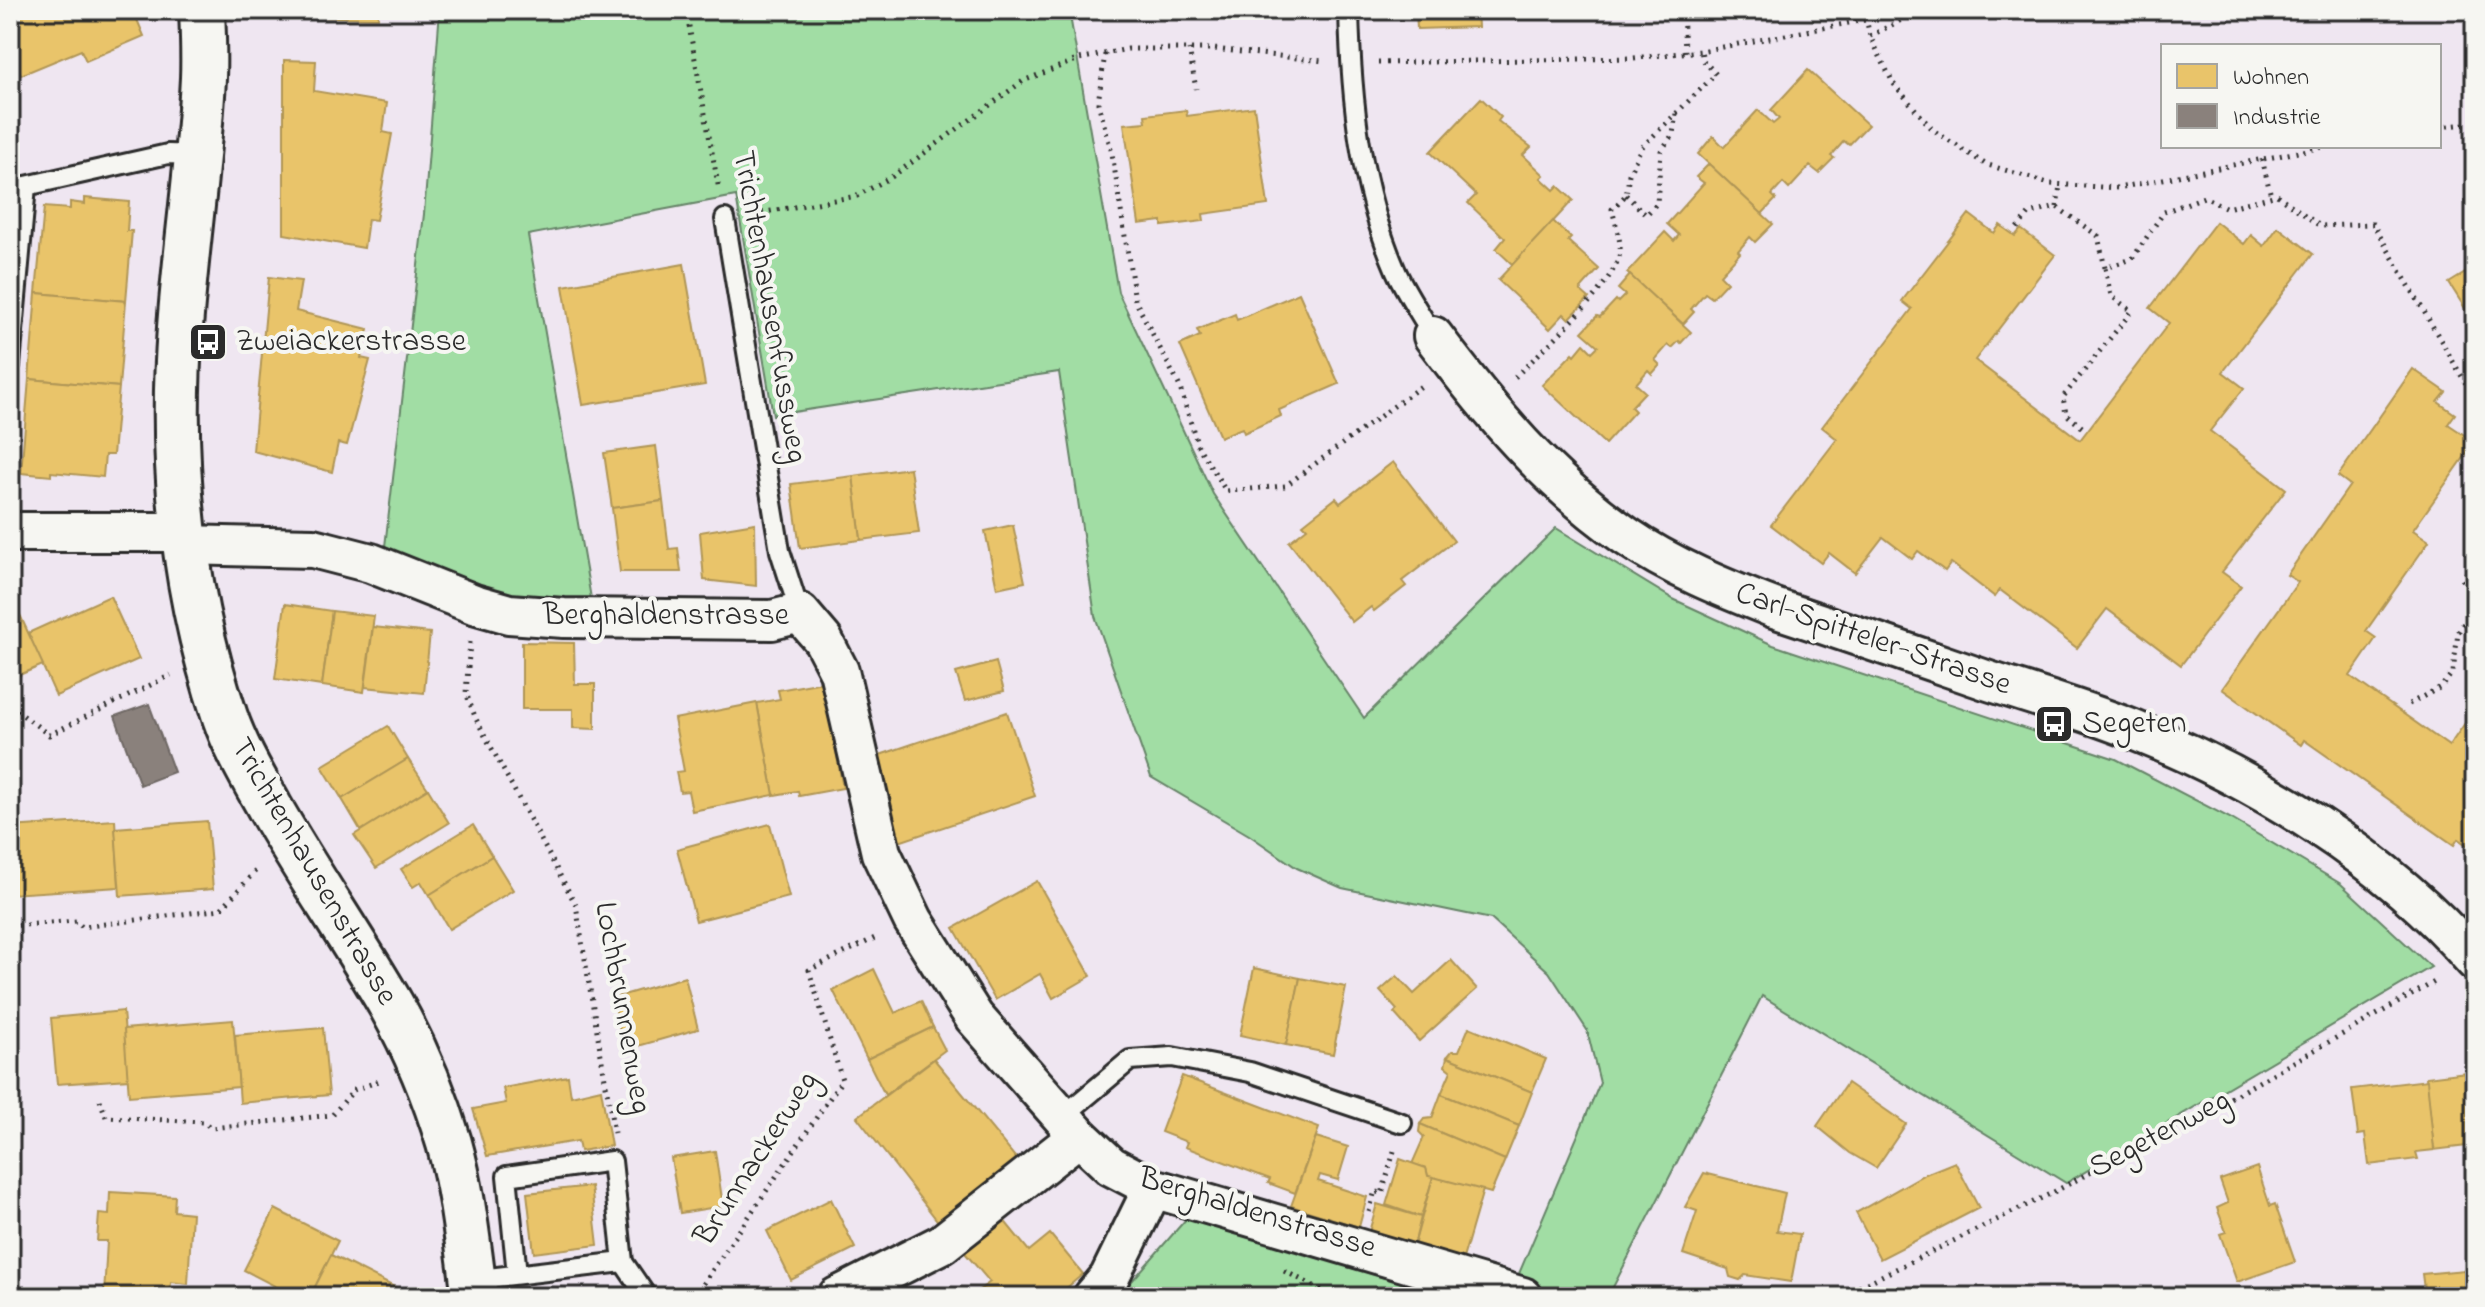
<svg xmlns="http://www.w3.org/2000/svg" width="2485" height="1307" font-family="'Indie Flower',sans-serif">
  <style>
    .green { fill: #a1dda4; stroke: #668468; stroke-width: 2 }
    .homes { fill: #e9c46a; stroke: #b09657; stroke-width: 2 }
    .industry { fill: #8a817c; stroke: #6e6764; stroke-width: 2 }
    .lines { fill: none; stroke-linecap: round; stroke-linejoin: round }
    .service-casing { stroke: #2b2b2b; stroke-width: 24 }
    .minor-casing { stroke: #2b2b2b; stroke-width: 44 }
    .tertiary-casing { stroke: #2b2b2b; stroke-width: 50 }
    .path { stroke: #2b2b2b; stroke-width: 5; stroke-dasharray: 2 6; stroke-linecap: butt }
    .service { stroke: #f6f6f2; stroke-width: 18 }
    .minor { stroke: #f6f6f2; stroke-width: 38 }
    .tertiary { stroke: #f6f6f2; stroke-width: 44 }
    .labels { text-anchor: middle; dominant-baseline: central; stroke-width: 8; stroke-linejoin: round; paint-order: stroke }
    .street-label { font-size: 32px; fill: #2b2b2b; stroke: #f6f6f2 }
    .poi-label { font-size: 32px; fill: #2b2b2b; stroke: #f6f6f2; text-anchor: start }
  </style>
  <rect width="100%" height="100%" fill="#efe6f1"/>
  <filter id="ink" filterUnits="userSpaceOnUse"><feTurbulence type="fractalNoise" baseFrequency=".0125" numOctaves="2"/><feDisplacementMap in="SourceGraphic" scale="16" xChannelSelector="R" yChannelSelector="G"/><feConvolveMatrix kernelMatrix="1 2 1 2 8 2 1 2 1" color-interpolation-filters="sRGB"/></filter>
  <g filter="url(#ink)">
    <g class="green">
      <path d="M440,10h629l49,282 95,202 151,224 192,-190 117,71 100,46 343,114 114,59 111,66 90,83 -365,216 -304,-187 -154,301h-51l-42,-14 85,-200 -13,-53 -38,-58 -58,-53 -149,-31 -45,-20 -48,-33 -98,-58 -56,-161 -36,-244 -286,43 -37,-219 -208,39 65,375 -82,-7 -127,-48 40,-341z"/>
      <path d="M1187,1218l261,79h-330z"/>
    </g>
    <g class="homes">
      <path d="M10,10h123l11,26 -58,25 -5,-11 -60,25 -11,-26z"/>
      <path d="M295,10h83v8l-82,-1z"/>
      <path d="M1416,10h61l1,17 -61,2z"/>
      <path d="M10,49l7,16 -7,3z"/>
      <path d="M284,60l32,1 -2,30 73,12 -4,29 9,2 -16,86 -8,-1 -4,29 -80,-14z"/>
      <path d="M1808,70l60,55 -19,20 -5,-4 -13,15 3,2 -15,15 -9,-7 -21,23 -6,-6 -11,12 4,4 -14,15 -64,-60 15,-18 11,11 34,-37 15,14 6,-5 -8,-9z"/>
      <path d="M1481,98l20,19 -3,4 33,26 -8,8 21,20 -3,3 13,12 4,-4 15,14 -60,65 -17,-16 9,-11 -37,-35 8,-8 -46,-43z"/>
      <path d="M1254,107l14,98 -65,9 1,7 -42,5v-5l-23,3 -15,-100 22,-2 -1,-7 41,-5 1,6z"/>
      <path d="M1709,164l64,60 -18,18 -5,-5 -12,14 2,2 -20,22 7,7 -15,16 -7,-5 -14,16 3,3 -11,12 -56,-51 38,-41 9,9 5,-6 -12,-11 37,-41 -8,-6z"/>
      <path d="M85,198l44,4 -2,29h5l-6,70 -90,-8 8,-86 26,2v-7l15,2z"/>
      <path d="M1969,214l25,19 6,-8 15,11 6,-7 34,26 -80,105 105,80 89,-117 -19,-15 66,-86 28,22 7,-9 13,11 14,-19 35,27 -90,118 21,16 -34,43 76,58 -64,83 19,14 -60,79 -74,-56 -30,39 -77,-58 -5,7 -44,-34 -6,8 -27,-20 -6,8 -29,-22 -28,36 -26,-20 -8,10 -50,-38 66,-86 -15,-12 90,-118 -10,-8z"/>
      <path d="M1553,221l18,17 -3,3 31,28 -19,21 9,8 -20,21 -5,-5 -14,15 -52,-49z"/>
      <path d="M684,264l21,121 -122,20 -20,-119z"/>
      <path d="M2475,267v57l-26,-41z"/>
      <path d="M1630,275l61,57 -10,11 -2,-2 -7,7 -4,-3 -13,15 5,5 -8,9 -4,-4 -12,14 9,8 -14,15 4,4 -30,33 -63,-59 31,-32 2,2 9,-11 8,8 6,-6 -16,-14 15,-16 3,1 16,-17 2,2 7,-7 -7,-6z"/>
      <path d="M269,277l32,4 -5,30 72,18 -7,29 9,2 -23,85 -9,-2 -6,29 -79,-21z"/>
      <path d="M36,293l90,8 -7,86 -90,-8z"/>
      <path d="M1299,293l40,91 -60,26 2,6 -37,17 -2,-5 -22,9 -40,-92 20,-9 -3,-6 38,-16 2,6z"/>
      <path d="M2413,369l33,23 -8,10 17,12 -7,10 27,18 -62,88 16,11 -63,90 10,7 -26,38 99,70 26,-37v142l-17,-12 -4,6 -150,-105 -3,5 -79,-56 76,-107 -11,-7 63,-90 -12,-9z"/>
      <path d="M29,379l90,8 -6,68h-8l-2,22 -52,-5v4l-30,-3z"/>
      <path d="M656,446l7,55 -51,7 -8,-55z"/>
      <path d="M1393,462l61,79 -52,40 4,5 -32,25 -3,-4 -19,15 -63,-80 18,-14 -4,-4 33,-26 4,5z"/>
      <path d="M910,468l9,65 -58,7 -8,-64z"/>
      <path d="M853,476l8,64 -61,8 -9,-64z"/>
      <path d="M663,501l6,48 9,-1 3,24h-61l-8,-64z"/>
      <path d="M755,523l1,63 -52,-6 -4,-48z"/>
      <path d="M1013,525l12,57 -28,6 -12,-57z"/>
      <path d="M110,596l29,63 -83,37 -28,-63z"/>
      <path d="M14,602l29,63 -33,14v-75z"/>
      <path d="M285,604l47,7 -10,75 -47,-7z"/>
      <path d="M332,611l42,5 -10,76 -42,-6z"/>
      <path d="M373,627l57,6 -6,60 -59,-6z"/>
      <path d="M522,642l52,1 1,41h20v45l-22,-1v-19h-51z"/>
      <path d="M996,662l8,29 -39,10 -9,-28z"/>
      <path d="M823,682l20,106 -44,8 -1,-5 -24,4 -17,-92 23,-4 -2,-9z"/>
      <path d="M757,703l17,92 -82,16 -4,-20 -8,1 -4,-20 8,-1 -10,-52z"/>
      <path d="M1007,712l28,84 -136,46 -28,-84z"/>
      <path d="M388,726l20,33 -66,40 -20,-33z"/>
      <path d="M408,759l20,30 -67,42 -19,-32z"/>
      <path d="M428,789l21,34 -73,45 -22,-33z"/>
      <path d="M115,820l4,67 -109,7v-67z"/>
      <path d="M207,821l6,68 -93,7 -5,-68z"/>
      <path d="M770,824l19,73 -93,24 -19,-72z"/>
      <path d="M473,825l19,31 -63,39 -8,-13 -8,5 -12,-18z"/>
      <path d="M492,856l21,34 -64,39 -20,-34z"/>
      <path d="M1037,881l54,95 -38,22 -13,-24 -45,26 -41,-72z"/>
      <path d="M1451,960l26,29 -58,52 -25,-28 3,-3 -17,-19 17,-15 17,18z"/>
      <path d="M1254,968l46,10 -14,67 -46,-10z"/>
      <path d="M874,969l21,44 26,-12 12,26 -66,32 -34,-69z"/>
      <path d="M685,977l13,52 -74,21 -11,-52z"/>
      <path d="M1300,978l46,9 -13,67 -47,-9z"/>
      <path d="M123,1011l6,68 -72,5 -6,-66z"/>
      <path d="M233,1020l6,67 -110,9 -5,-67z"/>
      <path d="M933,1027l12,23 -60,45 -18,-36z"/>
      <path d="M1469,1027l77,32 -14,33 -85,-35 5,-6h7z"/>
      <path d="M323,1028l6,67 -89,8 -5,-68z"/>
      <path d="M1447,1057l85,35 -13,34 -78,-32 10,-23 -6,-5z"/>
      <path d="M934,1059l86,104 -80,61 -83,-107z"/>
      <path d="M2475,1071v74l-41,5 -8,-73z"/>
      <path d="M568,1076l3,20 30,-7 10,57 -31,5 -2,-10 -91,15 -14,-47 33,-6 -3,-15z"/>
      <path d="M1182,1076l137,52 -24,65 -27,-10 2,-4 -85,-32 2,-5 -26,-10z"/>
      <path d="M2427,1080l7,70 -18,2 2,7 -49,6 -4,-31 -7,1 -6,-46z"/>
      <path d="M1847,1083l59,41 -30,44 -26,-15 -33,-27z"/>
      <path d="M1441,1094l78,32 -14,34 -85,-36 4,-5 8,-1z"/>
      <path d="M1420,1124l85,36 -14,33 -63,-17 -2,-8 -14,-4 12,-27 -5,-5z"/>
      <path d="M1316,1137l32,10 -10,33 -18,-5 -2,6 49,16 -8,30 -68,-21z"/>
      <path d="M715,1151l8,55 -43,7 -9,-55z"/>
      <path d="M1400,1159l26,9 2,8 5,1 -12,40 -35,-12z"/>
      <path d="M1955,1162l24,46 -99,51 -24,-46 67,-38z"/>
      <path d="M2257,1167l13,39 5,-2 20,58 -58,20 -17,-48 6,-2 -9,-24 11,-5 -8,-23z"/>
      <path d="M1704,1173l81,20 -8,38 23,3 -9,48 -46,-7 -5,5 -10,-3 -2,-8 -45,-15 14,-43 -12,-4z"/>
      <path d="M1433,1177l50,13 -21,72 -49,-13z"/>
      <path d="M591,1186l7,59 -64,8 -7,-60z"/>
      <path d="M110,1192l65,4 -1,15 18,2 -4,71 -17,-2 -1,15 -66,-2 3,-54h-10l2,-27 10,1z"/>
      <path d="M831,1199l24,49 -64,32 -24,-49z"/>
      <path d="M1377,1204l44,13 -8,32 -44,-17z"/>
      <path d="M275,1209l63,32 -28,56h-14l-52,-27z"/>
      <path d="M998,1213l31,38 21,-17 33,40 -27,23h-73l-5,-6 12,-9 -31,-36z"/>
      <path d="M331,1255l83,42h-104z"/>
      <path d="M2475,1269v28h-50l-3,-23z"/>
    </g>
    <path class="industry" d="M149,704l25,68 -34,13 -25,-69z"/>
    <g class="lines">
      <defs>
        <g id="service">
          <path d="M1349,10c2,89 11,178 47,261 10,22 25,43 37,65"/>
          <path d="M725,219l55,332 20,62"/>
          <path d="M10,365l16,-179 142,-32 30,1"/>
          <path d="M1062,1117l68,-57 42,-3 78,15 152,51"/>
          <path d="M517,1274l-10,-98 105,-15 11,101 24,35"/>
          <path d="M472,1280l151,-18"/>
        </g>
        <g id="minor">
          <path d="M1433,336c58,77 113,144 193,200 45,31 97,52 148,72 73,24 145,49 218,74 46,15 94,29 139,47 124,49 256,129 344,232"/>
          <path d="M10,532h173"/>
          <path d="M184,545l129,3 58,15 103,41 35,10 55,4 208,2 28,-7 23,27 16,31 42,182 32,67 61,97 105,119 32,30 42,22 370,109"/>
          <path d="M837,1297l105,-53 137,-108"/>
          <path d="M1093,1297l16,-19 44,-90"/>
        </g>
        <path id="tertiary" d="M202,10c1,23 2,45 1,68 -4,84 -17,167 -23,250 -10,132 3,264 45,389 11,32 29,62 45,91 38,67 83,131 121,197 24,43 44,91 58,138 14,50 19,103 26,154"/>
      </defs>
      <use href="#service" class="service-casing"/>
      <use href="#minor" class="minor-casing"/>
      <use href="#tertiary" class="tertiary-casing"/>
      <g class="path">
        <path d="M686,10l33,180"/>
        <path d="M1683,10l2,42"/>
        <path d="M1864,10l6,26 23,47 40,47 52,34 66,20 67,4 210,-42"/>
        <path d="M1870,36l51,-26"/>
        <path d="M1189,49l7,40"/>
        <path d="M1105,54l-7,49 14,50 23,147 44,85 19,61 28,45 59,-5 139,-102"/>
        <path d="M1378,63l255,-5 68,-7 164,-31"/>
        <path d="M2439,127l36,-4"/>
        <path d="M2262,159l9,37"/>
        <path d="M1626,195l20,20 11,-12 4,-52 12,-17 3,-21"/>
        <path d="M2057,207l3,-22"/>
        <path d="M754,214l103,-18 36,-20 130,-95 56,-22 49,-10h86l110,12"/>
        <path d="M2017,228l12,-14 28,-7 41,29 7,32"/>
        <path d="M1515,377c26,-26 100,-91 105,-125 1,-13 -5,-30 -8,-43l14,-14 3,-21 12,-26 75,-74 -13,-14 -2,-9"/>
        <path d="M2082,427l-16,-13 -3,-17 69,-86 -21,-15 -6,-28 27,-9 32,-47 40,-15 23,11 50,-13 43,31 53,-2 102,175"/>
        <path d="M470,642l-4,51 10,26 100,186 38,228"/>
        <path d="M2409,704l32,-17 12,-15 5,-39 11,-19 3,-15 -10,-20 13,-17"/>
        <path d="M10,707h2l37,28 122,-60"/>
        <path d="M10,926l66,-5 6,6 139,-18 38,-42"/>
        <path d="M100,1100l6,17 98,5 7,6 121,-13 22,-25 28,-10"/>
        <path d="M1369,1212l6,-21 7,3 12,-43"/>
        <path d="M1284,1271l42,21 6,5"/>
        <path d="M694,1297l148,-217 -33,-110 70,-34"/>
        <path d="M1838,1297l212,-103 173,-92 215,-122"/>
      </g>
      <use href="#service" class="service"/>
      <use href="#minor" class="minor"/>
      <use href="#tertiary" class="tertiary"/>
    </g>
  </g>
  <defs>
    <symbol id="bus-square" viewBox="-11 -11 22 22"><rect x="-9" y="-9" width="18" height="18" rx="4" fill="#2b2b2b" stroke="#f6f6f2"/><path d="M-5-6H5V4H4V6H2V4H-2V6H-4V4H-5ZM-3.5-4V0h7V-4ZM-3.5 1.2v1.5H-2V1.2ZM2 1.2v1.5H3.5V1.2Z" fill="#fff"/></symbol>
  </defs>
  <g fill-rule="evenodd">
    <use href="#bus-square" x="186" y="320" width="44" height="44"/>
    <use href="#bus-square" x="2032" y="702" width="44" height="44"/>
  </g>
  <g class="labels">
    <g class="street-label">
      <text transform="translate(769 307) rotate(80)">Trichtenhausenfussweg</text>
      <text x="666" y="616">Berghaldenstrasse</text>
      <text transform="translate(1873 640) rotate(19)">Carl-Spitteler-Strasse</text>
      <text transform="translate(313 872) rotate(60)">Trichtenhausenstrasse</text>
      <text transform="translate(622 1008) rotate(80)">Lochbrunnenweg</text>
      <text transform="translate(2160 1135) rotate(-28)">Segetenweg</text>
      <text transform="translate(757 1159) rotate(-57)">Brunnackerweg</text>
      <text transform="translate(1257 1214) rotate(17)">Berghaldenstrasse</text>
    </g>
    <g class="poi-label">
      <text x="236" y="342">Zweiackerstrasse</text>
      <text x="2082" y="724">Segeten</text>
    </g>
  </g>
  <rect width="2485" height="1307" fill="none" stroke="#f6f6f2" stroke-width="40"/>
  <rect x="20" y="20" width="2445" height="1267" fill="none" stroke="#2b2b2b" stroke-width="3" filter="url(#ink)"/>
  <rect x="2161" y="44" width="280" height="104" fill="#f6f6f2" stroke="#a5a5a2" stroke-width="2"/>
  <rect x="2177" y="64" width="40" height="24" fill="#e9c46a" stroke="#a5a5a2" stroke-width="2"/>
  <text x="2233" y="84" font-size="24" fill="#2b2b2b">Wohnen</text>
  <rect x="2177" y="104" width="40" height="24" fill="#8a817c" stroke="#a5a5a2" stroke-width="2"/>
  <text x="2233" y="124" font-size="24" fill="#2b2b2b">Industrie</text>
</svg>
